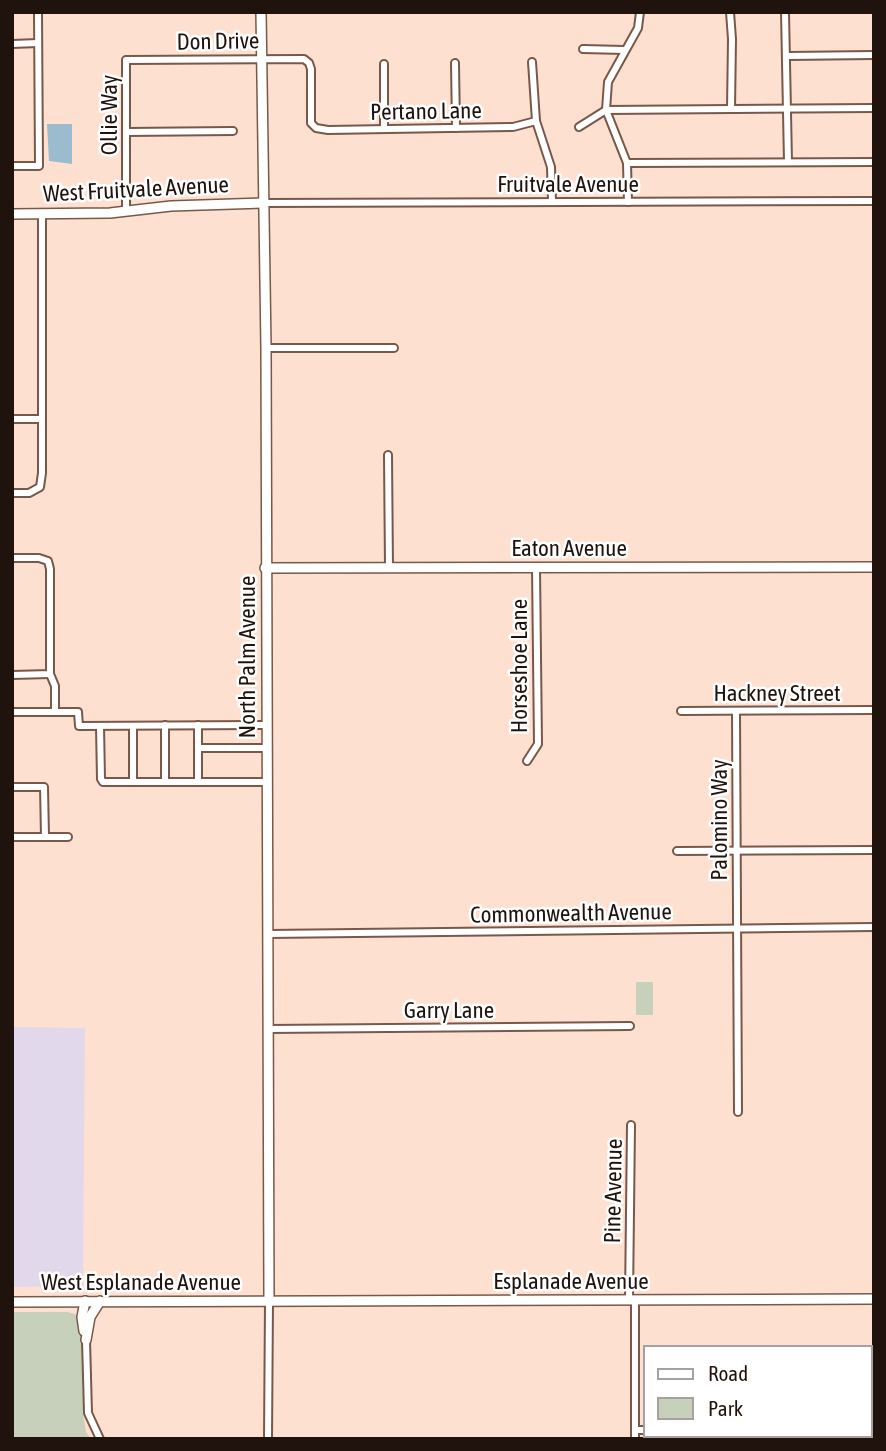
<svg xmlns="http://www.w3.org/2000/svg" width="886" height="1451" font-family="'Asap Condensed',sans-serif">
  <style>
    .industrial { fill: #e2d8ec }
    .green { fill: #c7d0bb }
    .water { fill: #9bbbcf }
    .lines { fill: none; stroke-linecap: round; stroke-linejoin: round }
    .street-casing { stroke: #785848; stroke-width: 10 }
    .secondary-casing { stroke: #785848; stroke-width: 12 }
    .street { stroke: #fff; stroke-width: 6 }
    .secondary { stroke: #fff; stroke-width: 9 }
    .labels { text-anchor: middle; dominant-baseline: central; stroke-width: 5; stroke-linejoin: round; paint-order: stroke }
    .street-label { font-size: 23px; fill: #20130d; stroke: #fff }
  </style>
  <rect width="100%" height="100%" fill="#fee0d1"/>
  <path class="industrial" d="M12,1027l73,1 -2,258 -71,1z"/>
  <g class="green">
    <rect x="636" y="982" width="17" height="33"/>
    <path d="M12,1312h56l7,2 7,12 1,87 3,19 5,7h-79z"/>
  </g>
  <path class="water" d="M47,124h25v40l-23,-3z"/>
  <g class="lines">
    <defs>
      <g id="street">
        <path d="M730,12l2,27 -1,70"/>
        <path d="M785,12l3,150"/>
        <path d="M12,44l26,-1"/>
        <path d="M583,49l41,1"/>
        <path d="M787,56l87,-1"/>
        <path d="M532,62l4,59 15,46 1,34"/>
        <path d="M455,63l1,65"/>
        <path d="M384,64v65"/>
        <path d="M579,127l27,-17 268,-2"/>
        <path d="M126,132l107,-1"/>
        <path d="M627,163l247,-1"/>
        <path d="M12,166h27l-1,-154"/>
        <path d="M628,202l-1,-39 -21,-53 2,-28 30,-54 2,-16"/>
        <path d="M262,203l612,-2"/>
        <path d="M126,212v-152l178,-1 5,4 2,6v54l5,5 12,2 185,-3 23,-6"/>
        <path d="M266,348h128"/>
        <path d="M12,419h30"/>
        <path d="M388,455l1,113"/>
        <path d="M12,493h17l11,-6 2,-14v-259"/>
        <path d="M12,558h27l9,3 2,8v105l-38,1"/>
        <path d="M50,674l5,12v26"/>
        <path d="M681,711l193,-1"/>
        <path d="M736,711l2,401"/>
        <path d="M12,712h66l1,14 187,-1"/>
        <path d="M165,725v57"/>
        <path d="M198,725v57"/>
        <path d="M100,726l1,53 2,3h164"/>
        <path d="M133,726v56"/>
        <path d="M198,748h68"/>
        <path d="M527,761l11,-17 -2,-176"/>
        <path d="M12,787h32l1,50"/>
        <path d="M12,837h56"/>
        <path d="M677,851l197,-1"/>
        <path d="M268,934l606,-7"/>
        <path d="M268,1029l362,-3"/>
        <path d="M629,1300l2,-175"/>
        <path d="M635,1300v139"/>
        <path d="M86,1340l2,73 12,26"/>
        <path d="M870,1351h4"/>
        <path d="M635,1430h11"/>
        <path d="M686,1435v4"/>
        <path d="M863,1435v4"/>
        <path d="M268,1439l1,-138"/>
      </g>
      <g id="secondary">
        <path d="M261,12l5,336 3,953"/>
        <path d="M12,214l98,-1 61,-7 91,-3"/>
        <path d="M265,568l609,-1"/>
        <path d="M12,1302l862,-3"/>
        <path d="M84,1331l-2,-14 3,-16"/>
        <path d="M86,1340l4,-23 10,-16"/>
      </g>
    </defs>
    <use href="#street" class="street-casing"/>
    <use href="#secondary" class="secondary-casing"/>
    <use href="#street" class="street"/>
    <use href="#secondary" class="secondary"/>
  </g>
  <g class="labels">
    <g class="street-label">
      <text transform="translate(218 41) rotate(-1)">Don Drive</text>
      <text transform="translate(426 111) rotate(-1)">Pertano Lane</text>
      <text transform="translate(109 115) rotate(-90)">Ollie Way</text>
      <text x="568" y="184">Fruitvale Avenue</text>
      <text transform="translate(136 189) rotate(-3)">West Fruitvale Avenue</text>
      <text x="569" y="548">Eaton Avenue</text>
      <text transform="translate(247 657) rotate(-90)">North Palm Avenue</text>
      <text transform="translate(519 666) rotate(-90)">Horseshoe Lane</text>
      <text x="777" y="693">Hackney Street</text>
      <text transform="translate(719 820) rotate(-90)">Palomino Way</text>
      <text transform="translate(571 913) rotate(-1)">Commonwealth Avenue</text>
      <text x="449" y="1010">Garry Lane</text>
      <text transform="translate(613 1191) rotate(-89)">Pine Avenue</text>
      <text x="571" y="1281">Esplanade Avenue</text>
      <text x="141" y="1282">West Esplanade Avenue</text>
    </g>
  </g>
  <rect width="886" height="1451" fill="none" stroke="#20130d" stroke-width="28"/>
  <rect x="644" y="1346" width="228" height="91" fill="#ffffff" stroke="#a6a19e" stroke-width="2"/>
  <rect x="658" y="1369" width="35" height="10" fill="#ffffff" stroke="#a6a19e" stroke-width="2"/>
  <text x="708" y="1381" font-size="21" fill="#20130d">Road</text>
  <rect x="658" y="1398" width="35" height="21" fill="#c7d0bb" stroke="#a6a19e" stroke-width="2"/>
  <text x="708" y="1416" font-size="21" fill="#20130d">Park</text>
</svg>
